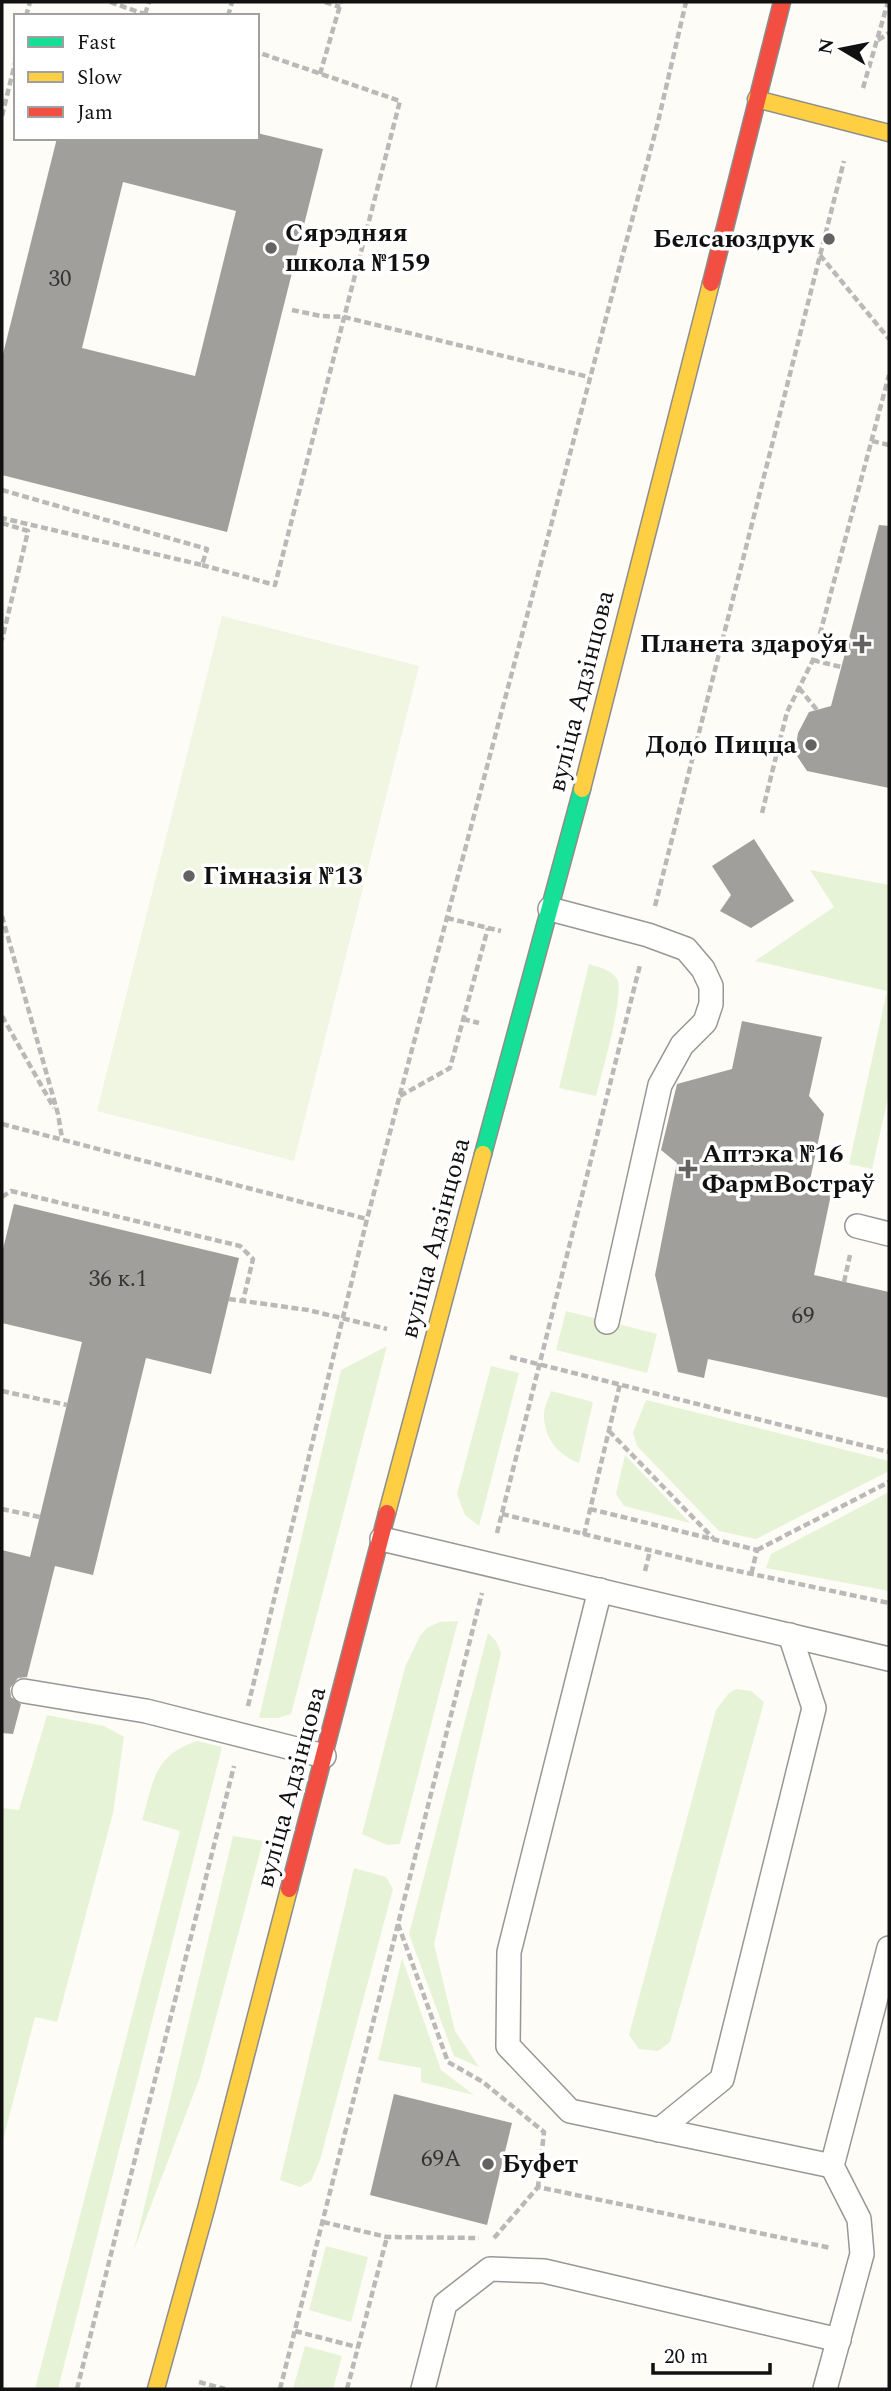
<svg xmlns="http://www.w3.org/2000/svg" width="891" height="2391" font-family="Spectral,serif">
  <style>
    .green { fill: #e7f3d7 }
    .pitch { fill: #f0f6e1 }
    .building { fill: #a19f9c; fill-rule: evenodd }
    .lines { fill: none; stroke-linecap: round; stroke-linejoin: round }
    .lane-casing { stroke: #979795; stroke-width: 26 }
    .fast-casing { stroke: #8e8d8b; stroke-width: 19 }
    .slow-casing { stroke: #8e8d8b; stroke-width: 19 }
    .jam-casing { stroke: #8e8d8b; stroke-width: 19 }
    .path { stroke: #b9b9b8; stroke-width: 4.5; stroke-dasharray: 7 3.5; stroke-linecap: butt }
    .lane { stroke: #fffffe; stroke-width: 23 }
    .fast { stroke: #16e098; stroke-width: 16 }
    .slow { stroke: #ffcf43; stroke-width: 16 }
    .jam { stroke: #f24e42; stroke-width: 16 }
    .poi-dot { fill: #646362; stroke: #fff; stroke-width: 2.5 }
    .labels { text-anchor: middle; dominant-baseline: central; stroke-width: 7; stroke-linejoin: round; paint-order: stroke }
    .number-label { font-size: 23px; fill: #353434 }
    .poi-label { font-size: 26px; font-weight: bold; fill: #111; stroke: #fff; text-anchor: start }
    .street-label { font-size: 26px; fill: #111; stroke: #fff }
  </style>
  <rect width="100%" height="100%" fill="#fdfcf7"/>
  <g class="green">
    <path d="M810,870l79,15v208l-17,76 -23,-5 38,-173 -132,-30 79,-54z"/>
    <path d="M589,964c11,4 22,5 28,15 8,14 -16,98 -21,117l-37,-8z"/>
    <path d="M566,1311l91,23 -10,39 -91,-23z"/>
    <path d="M387,1346l-96,368 -13,4h-19l82,-348z"/>
    <path d="M491,1366l28,7 -40,153 -14,-11 -8,-21z"/>
    <path d="M551,1391l42,11 -14,61c-20,-8 -34,-23 -35,-46 -1,-8 5,-19 7,-26z"/>
    <path d="M646,1400l243,61v10l-133,68 -37,-8 -82,-85 -4,-13z"/>
    <path d="M625,1455l65,68 -66,-17 -8,-12z"/>
    <path d="M889,1492v99l-123,-23 5,-14z"/>
    <path d="M458,1621l-58,223 -13,1 -25,-11 43,-167 15,-31 7,-8 12,-6z"/>
    <path d="M488,1633l8,8 5,12 -67,291 21,87 24,36 -25,-11 -45,-122z"/>
    <path d="M736,1689l15,2 13,11 -94,340 -12,9 -19,-2 -10,-14 87,-325 13,-17z"/>
    <path d="M47,1715l57,11 20,11 -11,76 -56,209 -22,-5 -33,127v-336l17,2z"/>
    <path d="M197,1741l25,6 -164,642h-23l145,-558 -38,-11c12,-39 11,-64 55,-79z"/>
    <path d="M233,1836l30,5 -63,236 -66,173z"/>
    <path d="M354,1868l32,9 7,12 -73,271 -9,21 -11,6 -20,-7z"/>
    <path d="M402,1958l39,112 33,25 -53,-13v-14l-43,-8z"/>
    <path d="M326,2246l42,11 -17,65 -42,-12z"/>
    <path d="M305,2346l37,10 -9,33h-40z"/>
  </g>
  <path class="pitch" d="M222,616l197,50 -125,495 -197,-50z"/>
  <g class="building">
    <path d="M257,133l66,16 -96,383 -225,-57v-117l55,-220h200zM123,182l113,29 -41,165 -113,-28z"/>
    <path d="M879,525l10,1v262l-82,-17 -12,-18 3,-20 11,-21 22,-6z"/>
    <path d="M754,839l40,62 -43,27 -31,-17 11,-16 -19,-29z"/>
    <path d="M742,1021l80,16 -13,59 15,18 -14,66 23,5 -19,90 75,17v106l-181,-39 -4,19 -26,-6 -23,-97 22,-112 -16,-13 16,-66 55,-15z"/>
    <path d="M14,1204l225,54 -28,116 -65,-16 -53,217 -38,-9 -28,111 -9,1 -8,10 1,9 10,7 -8,30 -11,-1v-183l28,7 52,-215 -80,-19v-70z"/>
    <path d="M394,2094l118,29 -25,102 -117,-30z"/>
  </g>
  <g class="lines">
    <defs>
      <g id="lane">
        <path d="M550,909l98,26 38,14 17,20 8,17v18l-6,18 -23,23 -22,40 -53,237"/>
        <path d="M857,1226l32,8"/>
        <path d="M382,1539l507,120"/>
        <path d="M600,1590l-91,362 -1,94 62,65 262,55"/>
        <path d="M24,1691l122,20 178,45"/>
        <path d="M659,2130l63,-51 92,-371 -24,-73"/>
        <path d="M423,2389l22,-85 45,-35 54,2 295,69"/>
        <path d="M825,2389l37,-135 -3,-35 -27,-53 57,-218"/>
      </g>
      <path id="fast" d="M483,1154l99,-365"/>
      <g id="slow">
        <path d="M756,99l133,34"/>
        <path d="M582,789l129,-506"/>
        <path d="M387,1513l96,-359"/>
        <path d="M156,2389l50,-180 83,-320"/>
      </g>
      <g id="jam">
        <path d="M711,283l71,-281"/>
        <path d="M289,1889l98,-376"/>
      </g>
    </defs>
    <use href="#lane" class="lane-casing"/>
    <use href="#fast" class="fast-casing"/>
    <use href="#slow" class="slow-casing"/>
    <use href="#jam" class="jam-casing"/>
    <g class="path">
      <path d="M110,2l40,14"/>
      <path d="M325,2l15,5"/>
      <path d="M145,14l4,-12"/>
      <path d="M26,16l4,-14"/>
      <path d="M228,16l4,-14"/>
      <path d="M878,40l11,-7"/>
      <path d="M320,74l21,-72"/>
      <path d="M863,88l25,-86"/>
      <path d="M2,116l14,-57"/>
      <path d="M820,255l69,84"/>
      <path d="M292,310l29,6 23,1 245,60"/>
      <path d="M872,441l17,4"/>
      <path d="M2,490l205,59 -5,16 -200,-47"/>
      <path d="M2,523l26,8 -26,109"/>
      <path d="M202,565l73,20 125,-484 -143,-49"/>
      <path d="M813,660l28,7"/>
      <path d="M799,688l18,22"/>
      <path d="M762,813l25,-101 26,-52 76,-285"/>
      <path d="M655,906l189,-745"/>
      <path d="M2,916l56,198 4,24"/>
      <path d="M447,918l54,13"/>
      <path d="M2,1016l52,92"/>
      <path d="M463,1019l16,4"/>
      <path d="M400,1096l50,-28 38,-140"/>
      <path d="M2,1124l365,95"/>
      <path d="M2,1197l9,-6 229,55 13,13 -10,42"/>
      <path d="M844,1282l6,-27"/>
      <path d="M229,1299l79,11 79,19"/>
      <path d="M510,1357l379,95"/>
      <path d="M2,1391l65,14"/>
      <path d="M609,1431l104,107"/>
      <path d="M2,1509l38,8"/>
      <path d="M590,1509l167,41 -6,25"/>
      <path d="M502,1514l212,52 175,37"/>
      <path d="M497,1533l143,-568"/>
      <path d="M584,1535l36,-151"/>
      <path d="M757,1550l132,-68"/>
      <path d="M645,1571l5,-20"/>
      <path d="M248,1706l119,-487 291,-1097 28,-120"/>
      <path d="M398,1924l50,138 35,20 61,50 -6,55"/>
      <path d="M323,2222l64,15 92,1"/>
      <path d="M494,2238l44,-51 293,61"/>
      <path d="M295,2331l62,16"/>
      <path d="M199,2382l26,7"/>
      <path d="M77,2389l157,-623"/>
      <path d="M280,2389l202,-796"/>
      <path d="M347,2389l40,-152"/>
    </g>
    <use href="#lane" class="lane"/>
    <use href="#fast" class="fast"/>
    <use href="#slow" class="slow"/>
    <use href="#jam" class="jam"/>
  </g>
  <g class="poi-dot">
    <circle cx="829" cy="239" r="7"/>
    <circle cx="271" cy="248" r="7"/>
    <path d="M858.5 633.5h7v7h7v7h-7v7h-7v-7h-7v-7h7z"/>
    <circle cx="811" cy="745" r="7"/>
    <circle cx="189" cy="876" r="7"/>
    <path d="M684.5 1158.5h7v7h7v7h-7v7h-7v-7h-7v-7h7z"/>
    <circle cx="488" cy="2164" r="7"/>
  </g>
  <g class="labels">
    <g class="number-label">
      <text x="60" y="279">30</text>
      <text x="118" y="1279">36 к.1</text>
      <text x="803" y="1316">69</text>
      <text x="441" y="2159">69А</text>
    </g>
    <g class="poi-label">
      <text x="285" y="233">Сярэдняя<tspan x="285" dy="30">школа №159</tspan></text>
      <text x="815" y="239" text-anchor="end">Белсаюздрук</text>
      <text x="848" y="644" text-anchor="end">Планета здароўя</text>
      <text x="797" y="745" text-anchor="end">Додо Пицца</text>
      <text x="203" y="876">Гімназія №13</text>
      <text x="702" y="1154">Аптэка №16<tspan x="702" dy="30">ФармВостраў</tspan></text>
      <text x="502" y="2164">Буфет</text>
    </g>
    <g class="street-label">
      <text transform="translate(581 691) rotate(-76)">вуліца Адзінцова</text>
      <text transform="translate(435 1238) rotate(-75)">вуліца Адзінцова</text>
      <text transform="translate(291 1787) rotate(-75)">вуліца Адзінцова</text>
    </g>
  </g>
  <rect width="891" height="2391" fill="none" stroke="#111111" stroke-width="7"/>
  <rect x="14" y="14" width="245" height="126" fill="#ffffff" stroke="#a0a0a0" stroke-width="2"/>
  <rect x="28" y="37" width="35" height="10" fill="#16e098" stroke="#a0a0a0" stroke-width="2"/>
  <text x="77" y="49" font-size="21" fill="#111111">Fast</text>
  <rect x="28" y="72" width="35" height="10" fill="#ffcf43" stroke="#a0a0a0" stroke-width="2"/>
  <text x="77" y="84" font-size="21" fill="#111111">Slow</text>
  <rect x="28" y="107" width="35" height="10" fill="#f24e42" stroke="#a0a0a0" stroke-width="2"/>
  <text x="77" y="119" font-size="21" fill="#111111">Jam</text>
  <g transform="translate(842 49) rotate(280)" stroke="#ffffff" stroke-width="5" paint-order="stroke">
  <path d="M0-5L12 26L0 18L-12 26Z" fill="#111111"/>
  <text y="-10" font-size="19" font-weight="bold" text-anchor="middle" fill="#111111">N</text>
  </g>
  <path d="M653 2363v10h117v-10" fill="none" stroke="#111111" stroke-width="3.5"/>
  <text x="664" y="2363" font-size="21" fill="#111111" stroke="#ffffff" stroke-width="5" paint-order="stroke">20 m</text>
</svg>
